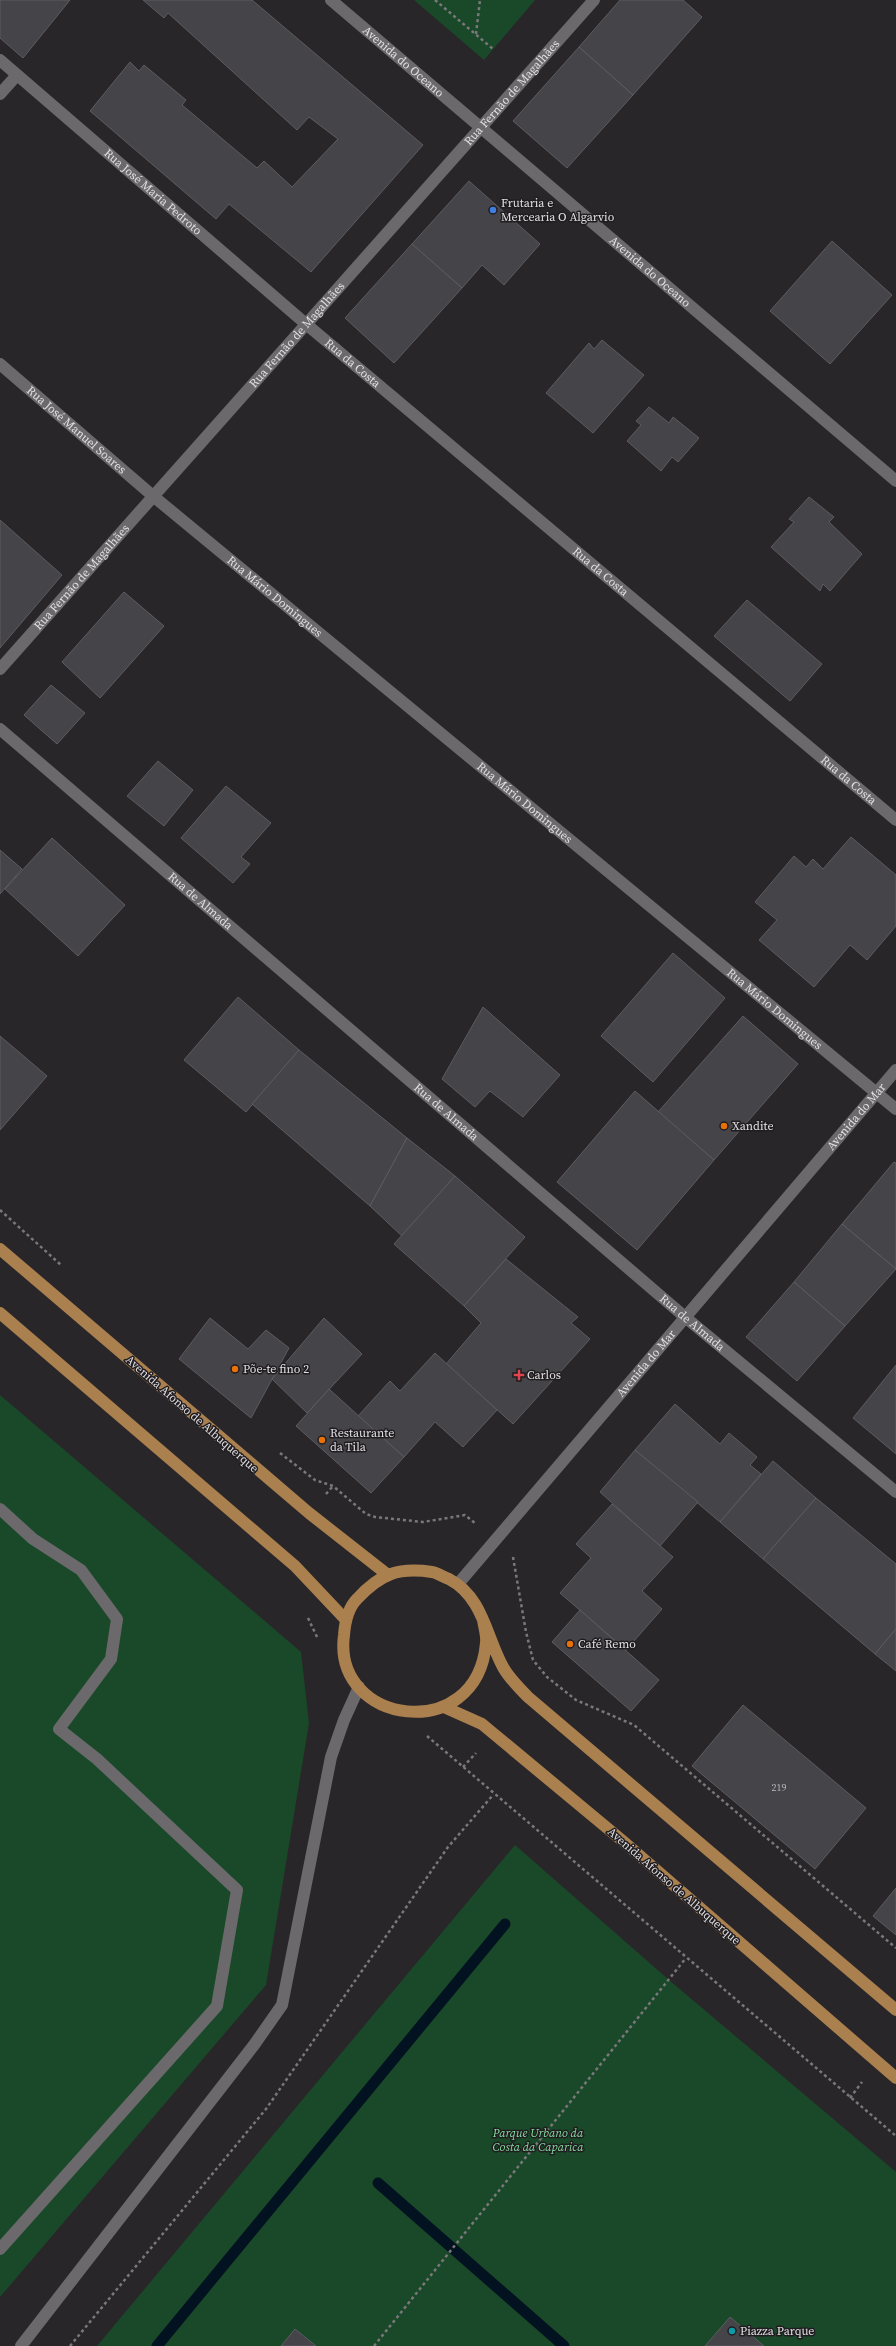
<svg xmlns="http://www.w3.org/2000/svg" width="896" height="2346" font-family="'Source Serif 4',serif">
  <style>
    .green { fill: #1a4929 }
    .lines { fill: none; stroke-linecap: round; stroke-linejoin: round }
    .stream { stroke: #031220; stroke-width: 11 }
    .building { fill: #454449; stroke: #5d5c61 }
    .path { stroke: #7a787b; stroke-width: 2.5; stroke-dasharray: 3 3; stroke-linecap: butt }
    .minor { stroke: #6c696d; stroke-width: 12 }
    .major { stroke: #aa804e; stroke-width: 12 }
    .shop-dot { fill: #3f7fe0; stroke: #201d21; stroke-width: 1.5 }
    .food-dot { fill: #e8710a; stroke: #201d21; stroke-width: 1.5 }
    .health-dot { fill: #e0444e; stroke: #201d21; stroke-width: 1.5 }
    .culture-dot { fill: #0f9aa8; stroke: #201d21; stroke-width: 1.5 }
    .labels { text-anchor: middle; dominant-baseline: central; stroke-width: 3; stroke-linejoin: round; paint-order: stroke }
    .number-label { font-size: 10px; fill: #bab8bb }
    .street-label { font-size: 12px; fill: #e1dfe1; stroke: #201d21 }
    .poi-label { font-size: 12px; fill: #e1dfe1; stroke: #201d21; text-anchor: start }
    .park-label { font-size: 12px; font-style: italic; fill: #84db9c; stroke: #201d21 }
  </style>
  <rect width="100%" height="100%" fill="#29262a"/>
  <g class="green">
    <path d="M414,0h121l-51,60z"/>
    <path d="M0,1395l301,257 8,71 -43,262 -266,312z"/>
    <path d="M515,1845l154,135 227,192v174h-799z"/>
  </g>
  <g class="lines">
    <g class="stream">
      <path d="M378,2183l186,163"/>
      <path d="M157,2346l348,-422"/>
    </g>
  </g>
  <g class="building">
    <path d="M0,0h70l-47,58 -23,-20z"/>
    <path d="M143,0h109l171,145 -112,127 -82,-68 -13,15 -126,-108 40,-49 9,9 5,-6 42,35 -4,5 75,63 7,-7 28,26 46,-48 -29,-22 -12,13 -129,-117 -4,5z"/>
    <path d="M620,0h63l19,17 -69,78 -54,-48z"/>
    <path d="M579,47l54,48 -66,73 -54,-47z"/>
    <path d="M469,181l71,63 -36,41 -22,-20 -20,23 -50,-44z"/>
    <path d="M832,241l60,54 -62,69 -60,-53z"/>
    <path d="M412,244l50,44 -68,75 -49,-45z"/>
    <path d="M602,340l42,35 -51,58 -47,-40 43,-50 5,6z"/>
    <path d="M649,407l20,16 4,-6 26,21 -21,24 -6,-5 -11,14 -34,-30 14,-16 -5,-4z"/>
    <path d="M809,497l25,20 -5,5 33,32 -32,37 -7,-7 -3,7 -49,-44 23,-25 -5,-3z"/>
    <path d="M0,520l62,55 -62,73z"/>
    <path d="M124,592l40,34 -64,72 -38,-36z"/>
    <path d="M747,600l75,64 -32,37 -76,-65z"/>
    <path d="M51,685l34,28 -28,31 -33,-29z"/>
    <path d="M158,761l35,29 -29,36 -37,-30z"/>
    <path d="M226,786l45,37 -30,34 9,7 -17,19 -52,-45z"/>
    <path d="M851,837l45,38v51l-29,34 -17,-15 -36,42 -55,-47 18,-20 -22,-18 39,-46 12,11 7,-8 10,10z"/>
    <path d="M52,838l73,67 -47,51 -73,-67z"/>
    <path d="M0,850l22,19 -22,25z"/>
    <path d="M673,953l52,45 -72,84 -52,-46z"/>
    <path d="M238,997l61,53 -53,62 -62,-52z"/>
    <path d="M483,1007l77,68 -37,42 -33,-26 -15,16 -33,-28z"/>
    <path d="M743,1016l55,48 -84,96 -56,-48z"/>
    <path d="M0,1036l47,40 -47,54z"/>
    <path d="M299,1050l108,88 -37,68 -118,-102z"/>
    <path d="M635,1091l79,69 -77,90 -80,-68z"/>
    <path d="M407,1138l48,38 -53,60 -32,-30z"/>
    <path d="M894,1162l2,1v106l-54,-45z"/>
    <path d="M455,1176l70,61 -61,69 -70,-62z"/>
    <path d="M842,1224l54,45 -51,57 -51,-44z"/>
    <path d="M506,1259l72,58 -7,6 19,16 -77,85 -67,-60 35,-41 -17,-17z"/>
    <path d="M794,1282l51,44 -48,55 -51,-44z"/>
    <path d="M210,1318l38,31 18,-19 23,18 -38,70 -72,-59z"/>
    <path d="M324,1318l38,36 -55,59 -35,-34z"/>
    <path d="M435,1353l62,57 -34,37 -28,-25 -31,35 -46,-41 32,-35 10,10z"/>
    <path d="M896,1365v89l-43,-36z"/>
    <path d="M329,1389l75,68 -33,36 -75,-67z"/>
    <path d="M675,1404l45,40 9,-11 28,24 -7,8 11,9 -41,48 -85,-72z"/>
    <path d="M635,1450l63,52 -38,44 -60,-54z"/>
    <path d="M773,1461l43,37 -53,61 -43,-37z"/>
    <path d="M816,1498l80,66v65l-21,25 -112,-95z"/>
    <path d="M612,1504l61,53 -31,34 20,18 -36,41 -66,-57 31,-35 -15,-14z"/>
    <path d="M580,1610l79,70 -28,31 -79,-69z"/>
    <path d="M896,1629v42l-21,-17z"/>
    <path d="M743,1705l123,103 -51,61 -123,-103z"/>
    <path d="M896,1888v47l-23,-19z"/>
    <path d="M730,2317l34,29h-59z"/>
    <path d="M295,2329l21,17h-35z"/>
  </g>
  <g class="lines">
    <g class="path">
      <path d="M435,0l58,49"/>
      <path d="M476,34l4,-34"/>
      <path d="M0,1210l61,55"/>
      <path d="M280,1453l35,27 18,6 33,28 9,3 48,5 42,-7 11,9"/>
      <path d="M326,1494l7,-8"/>
      <path d="M513,1557l13,75 7,28 14,17 29,23 58,25 262,223"/>
      <path d="M308,1618l10,21"/>
      <path d="M427,1736l469,400"/>
      <path d="M463,1767l13,-14"/>
      <path d="M850,2098l12,-16"/>
      <path d="M70,2346l196,-237 182,-262 45,-52"/>
      <path d="M374,2346l312,-388"/>
    </g>
    <g class="minor">
      <path id="s1" d="M331,0l565,481"/>
      <path id="s2" d="M0,60l306,264 590,496"/>
      <path d="M0,94l17,-19"/>
      <path id="s3" d="M0,364l153,132 743,613"/>
      <path id="s4" d="M0,669l594,-669"/>
      <path id="s5" d="M0,729l685,588 211,175"/>
      <path d="M0,1509l33,30 48,31 36,49 -6,40 -52,70 38,30 140,131 -20,116 -217,243"/>
      <path id="s6" d="M458,1584l438,-514"/>
      <path d="M21,2346l233,-301 28,-40 49,-248 13,-37 15,-33"/>
    </g>
    <g class="major">
      <path d="M0,1249l309,264 79,62"/>
      <path d="M0,1313l295,253 51,54"/>
      <path d="M483,1620c1,7 4,16 3,23 -9,103 -154,82 -142,-8 1,-13 4,-27 13,-36 23,-25 41,-32 75,-27 6,1 11,5 17,7 34,18 37,57 54,88 6,11 16,21 25,30l368,313"/>
      <path d="M444,1707l38,17 12,10 130,108 272,236"/>
    </g>
  </g>
  <circle class="shop-dot" cx="493" cy="210" r="4"/>
  <g class="food-dot">
    <circle cx="724" cy="1126" r="4"/>
    <circle cx="235" cy="1369" r="4"/>
    <circle cx="322" cy="1440" r="4"/>
    <circle cx="570" cy="1644" r="4"/>
  </g>
  <path class="health-dot" d="M517 1369h4v4h4v4h-4v4h-4v-4h-4v-4h4z"/>
  <circle class="culture-dot" cx="732" cy="2331" r="4"/>
  <g class="labels">
    <g class="number-label">
      <text x="779" y="1787">219</text>
    </g>
    <g class="street-label">
      <text stroke="none"><textPath href="#s1" startOffset="95">Avenida do Oceano</textPath></text>
      <text stroke="none"><textPath href="#s4" startOffset="771">Rua Fernão de Magalhães</textPath></text>
      <text stroke="none"><textPath href="#s2" startOffset="202">Rua José Maria Pedroto</textPath></text>
      <text stroke="none"><textPath href="#s1" startOffset="419">Avenida do Oceano</textPath></text>
      <text stroke="none"><textPath href="#s4" startOffset="447">Rua Fernão de Magalhães</textPath></text>
      <text stroke="none"><textPath href="#s2" startOffset="465">Rua da Costa</textPath></text>
      <text stroke="none"><textPath href="#s3" startOffset="101">Rua José Manuel Soares</textPath></text>
      <text stroke="none"><textPath href="#s2" startOffset="789">Rua da Costa</textPath></text>
      <text stroke="none"><textPath href="#s4" startOffset="123">Rua Fernão de Magalhães</textPath></text>
      <text stroke="none"><textPath href="#s3" startOffset="360">Rua Mário Domingues</textPath></text>
      <text stroke="none"><textPath href="#s2" startOffset="1113">Rua da Costa</textPath></text>
      <text stroke="none"><textPath href="#s3" startOffset="684">Rua Mário Domingues</textPath></text>
      <text stroke="none"><textPath href="#s5" startOffset="264">Rua de Almada</textPath></text>
      <text stroke="none"><textPath href="#s3" startOffset="1008">Rua Mário Domingues</textPath></text>
      <text stroke="none"><textPath href="#s5" startOffset="588">Rua de Almada</textPath></text>
      <text stroke="none"><textPath href="#s6" startOffset="614">Avenida do Mar</textPath></text>
      <text stroke="none"><textPath href="#s5" startOffset="912">Rua de Almada</textPath></text>
      <text stroke="none"><textPath href="#s6" startOffset="290">Avenida do Mar</textPath></text>
      <text transform="translate(192 1414) rotate(41)">Avenida Afonso de Albuquerque</text>
      <text transform="translate(674 1886) rotate(41)">Avenida Afonso de Albuquerque</text>
    </g>
    <g class="poi-label">
      <text x="501" y="203">Frutaria e<tspan x="501" dy="14">Mercearia O Algarvio</tspan></text>
      <text x="732" y="1126">Xandite</text>
      <text x="243" y="1369">Põe-te fino 2</text>
      <text x="527" y="1375">Carlos</text>
      <text x="330" y="1433">Restaurante<tspan x="330" dy="14">da Tila</tspan></text>
      <text x="578" y="1644">Café Remo</text>
      <text x="740" y="2331">Piazza Parque</text>
    </g>
    <g class="park-label">
      <text x="538" y="2133">Parque Urbano da<tspan x="538" dy="14">Costa da Caparica</tspan></text>
    </g>
  </g>
</svg>
